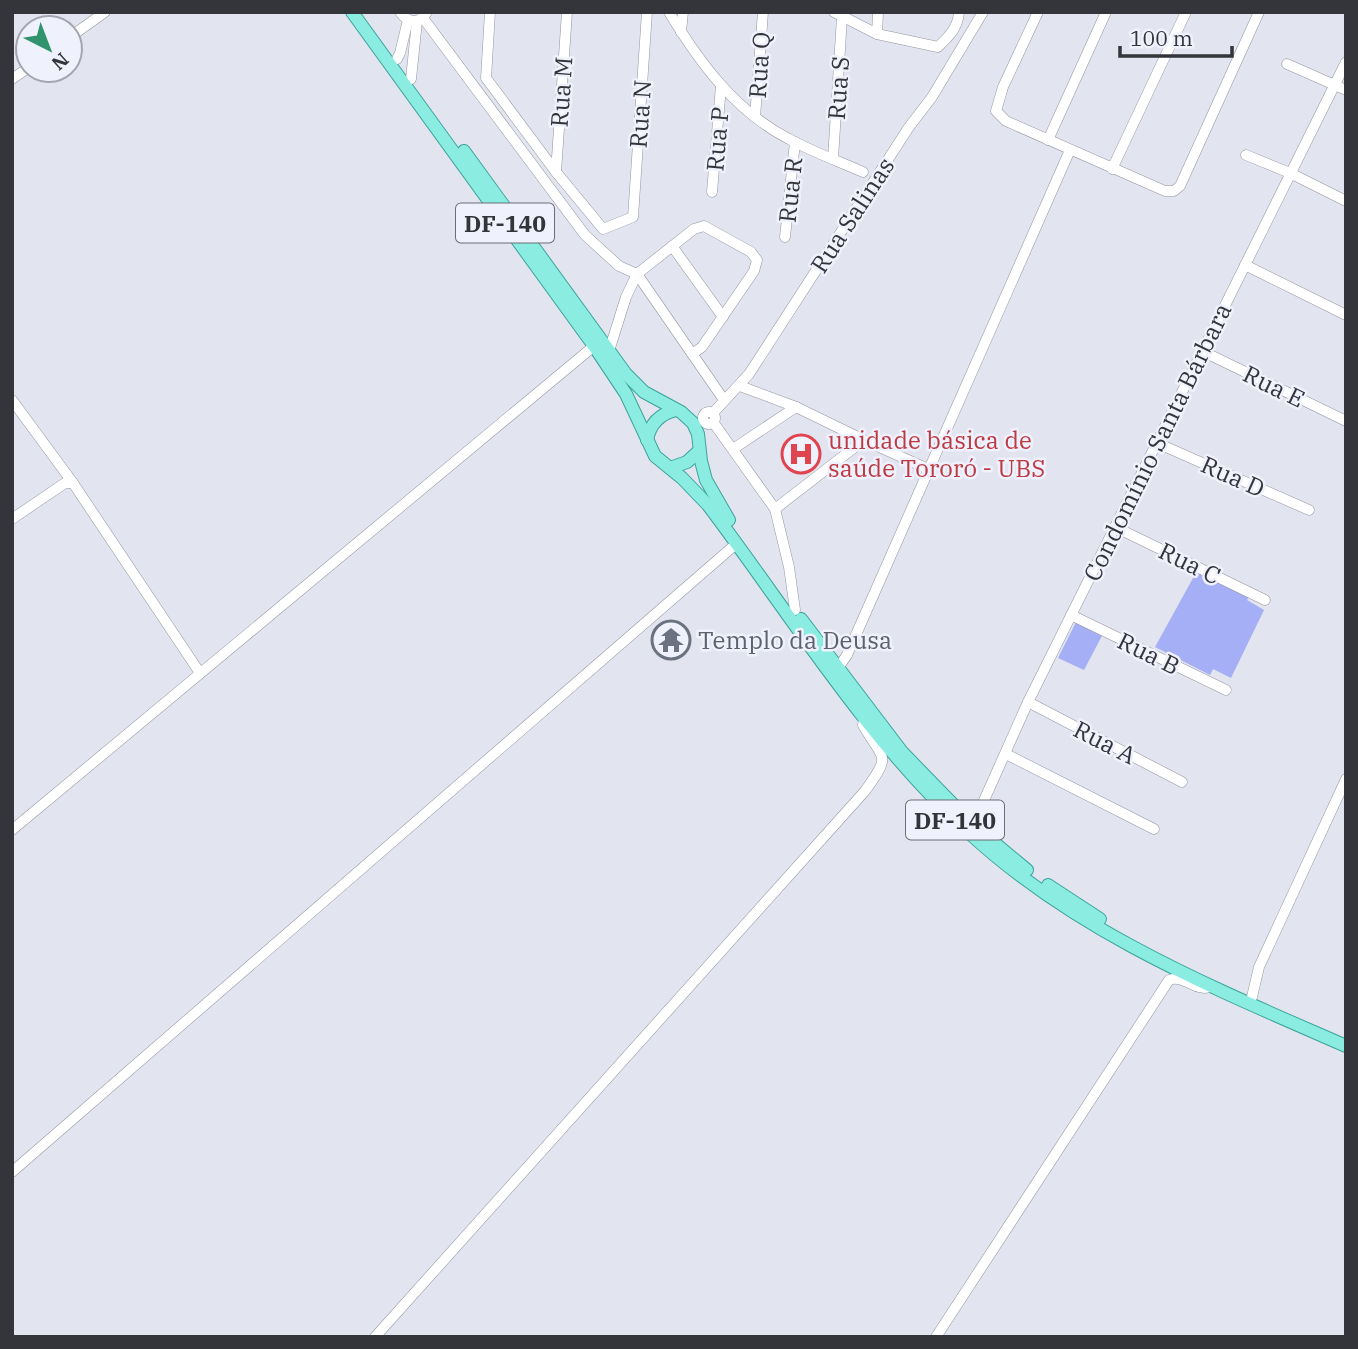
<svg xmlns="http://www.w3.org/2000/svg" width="1358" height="1349" font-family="'IBM Plex Serif',serif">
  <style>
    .green { fill: #a5aff5 }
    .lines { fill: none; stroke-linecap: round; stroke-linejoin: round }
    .minor-casing { stroke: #9395a0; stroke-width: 11 }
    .major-casing { stroke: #3aa49a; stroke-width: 14 }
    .minor { stroke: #fff; stroke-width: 10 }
    .major { stroke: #8bece1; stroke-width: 12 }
    .labels { text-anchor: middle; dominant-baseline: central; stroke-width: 5; stroke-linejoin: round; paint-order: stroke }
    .shield { fill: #eff1fd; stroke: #6c6d74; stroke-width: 2 }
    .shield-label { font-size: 23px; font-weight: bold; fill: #34353a }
    .street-label { font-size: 24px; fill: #34353a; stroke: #eff1fd }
    .health-label { font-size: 24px; fill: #be3a42; stroke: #eff1fd; text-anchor: start }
    .worship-label { font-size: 24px; fill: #5b616d; stroke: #eff1fd; text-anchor: start }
  </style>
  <rect width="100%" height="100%" fill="#e2e4ef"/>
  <g class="green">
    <path d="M1198,569l52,26 -3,5 17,10 -33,68 -18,-9 -3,6 -55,-28z"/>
    <path d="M1077,620l27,12 -20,38 -26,-12z"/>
  </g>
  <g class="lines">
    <defs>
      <g id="minor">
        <path d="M400,12c8,12 20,12 27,0"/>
        <path d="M490,12l-4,66 70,94 47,57 30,-12 14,-205"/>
        <path d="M669,12c30,50 67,100 120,127 24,13 49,22 74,33"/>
        <path d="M834,12l43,22 61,13c11,-11 20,-19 21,-35"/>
        <path d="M1038,12l-35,75 -7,24 10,10 159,70h9l6,-5 79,-174"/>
        <path d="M423,18l162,217 34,31 18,8 87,126"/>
        <path d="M681,32l2,-20"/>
        <path d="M877,34l1,-22"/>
        <path d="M70,37l35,-25"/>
        <path d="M397,59l3,-6 8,-33"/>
        <path d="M1287,64l59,26"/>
        <path d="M12,79l16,-11"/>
        <path d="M411,79l6,-58"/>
        <path d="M755,117l8,-105"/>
        <path d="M1048,140l58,-128"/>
        <path d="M1246,155l44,18 56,28"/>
        <path d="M833,159l9,-142"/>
        <path d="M1112,169l74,-157"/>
        <path d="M556,172l11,-160"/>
        <path d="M712,192l9,-106"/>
        <path d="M785,237l10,-95"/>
        <path d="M672,246l51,71"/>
        <path d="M1245,265l101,50"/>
        <path d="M609,351l17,-54 11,-23 57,-45 10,-3 47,26 6,8 -3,11 -52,76 -10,7"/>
        <path d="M1202,351l144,70"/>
        <path d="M740,386l56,21 68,33 64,29"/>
        <path d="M12,400l61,83 127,190"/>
        <circle cx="709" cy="418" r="6"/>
        <path d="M713,413l36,-39 160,-247 23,-30 51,-85"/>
        <path d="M713,422l62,87 14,58 6,43"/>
        <path d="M1157,443l152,67"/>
        <path d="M733,449l63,-42"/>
        <path d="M775,509l89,-69"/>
        <path d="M12,519l53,-36h8"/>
        <path d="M1115,527l150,73"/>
        <path d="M1071,615l155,75"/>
        <path d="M838,668l9,-13 223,-505"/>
        <path d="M1028,702l154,80"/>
        <path d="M1006,754l148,75"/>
        <path d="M973,825l55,-123 318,-640"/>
        <path d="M12,830l582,-484"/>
        <path d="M1252,997l7,-30 87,-188"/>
        <path d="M12,1172l724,-628"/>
        <path d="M375,1337l490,-546c27,-38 19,-29 -2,-66l1,-5"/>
        <path d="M936,1337l233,-357c15,-6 26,12 41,7"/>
      </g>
      <g id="major">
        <path d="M352,12l242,334 32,48 29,62 27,22 26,27c83,110 155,229 257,324 108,102 246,158 381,217"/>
        <path d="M464,151l162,223 18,18 37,20 12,11 5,11 3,27 5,19 23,40"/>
        <path d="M647,440c3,-16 12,-26 29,-30"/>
        <path d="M670,468l17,-6 12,-11"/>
        <path d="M801,619l101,133 71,73 54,45"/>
        <path d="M1048,885l52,34"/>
      </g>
    </defs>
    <use href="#minor" class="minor-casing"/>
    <use href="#major" class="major-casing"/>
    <use href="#minor" class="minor"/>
    <use href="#major" class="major"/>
  </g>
  <defs>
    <symbol id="hospital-ring" viewBox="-11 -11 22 22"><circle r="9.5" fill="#eff1fd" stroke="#e0444e" stroke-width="1.5"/><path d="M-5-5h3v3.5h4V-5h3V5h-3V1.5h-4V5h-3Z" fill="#e0444e"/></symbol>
    <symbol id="temple-ring" viewBox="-11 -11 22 22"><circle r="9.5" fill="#eff1fd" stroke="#6b7280" stroke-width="1.5"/><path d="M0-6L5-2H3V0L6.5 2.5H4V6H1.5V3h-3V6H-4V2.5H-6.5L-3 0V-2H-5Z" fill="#6b7280"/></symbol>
  </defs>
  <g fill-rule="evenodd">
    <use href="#hospital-ring" x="779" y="432" width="44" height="44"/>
    <use href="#temple-ring" x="649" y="618" width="44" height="44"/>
  </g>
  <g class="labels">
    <g class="shield">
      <rect x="456" y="203.5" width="98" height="39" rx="5"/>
      <rect x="906" y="800.5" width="98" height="39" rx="5"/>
    </g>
    <g class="shield-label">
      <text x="505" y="223">DF-140</text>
      <text x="955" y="820">DF-140</text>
    </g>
    <g class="street-label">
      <text transform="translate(759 65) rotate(-86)">Rua Q</text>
      <text transform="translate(838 88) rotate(-86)">Rua S</text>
      <text transform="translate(561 92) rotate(-86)">Rua M</text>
      <text transform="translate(640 114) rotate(-86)">Rua N</text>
      <text transform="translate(717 139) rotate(-85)">Rua P</text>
      <text transform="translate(790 190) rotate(-84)">Rua R</text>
      <text transform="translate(852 215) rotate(-57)">Rua Salinas</text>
      <text transform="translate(1274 386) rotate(26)">Rua E</text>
      <text transform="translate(1157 442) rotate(-64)">Condomínio Santa Bárbara</text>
      <text transform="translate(1233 476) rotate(24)">Rua D</text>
      <text transform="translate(1190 563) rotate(26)">Rua C</text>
      <text transform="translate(1149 653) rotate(26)">Rua B</text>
      <text transform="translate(1105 742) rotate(27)">Rua A</text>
    </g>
    <g class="health-label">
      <text x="828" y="440">unidade básica de<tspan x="828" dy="28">saúde Tororó - UBS</tspan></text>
    </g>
    <g class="worship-label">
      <text x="698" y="640">Templo da Deusa</text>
    </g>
  </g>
  <rect width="1358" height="1349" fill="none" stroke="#34353a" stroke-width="28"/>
  <g transform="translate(49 49) rotate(138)"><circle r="33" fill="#eff1fd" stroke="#a4a6af" stroke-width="2"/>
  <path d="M0-5L12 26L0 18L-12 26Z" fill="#31936d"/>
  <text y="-10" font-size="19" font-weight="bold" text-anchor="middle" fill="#34353a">N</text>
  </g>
  <path d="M1120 46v10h112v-10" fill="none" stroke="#34353a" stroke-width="3.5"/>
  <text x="1130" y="46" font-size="21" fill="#34353a" stroke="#eff1fd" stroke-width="5" paint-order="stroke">100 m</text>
</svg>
